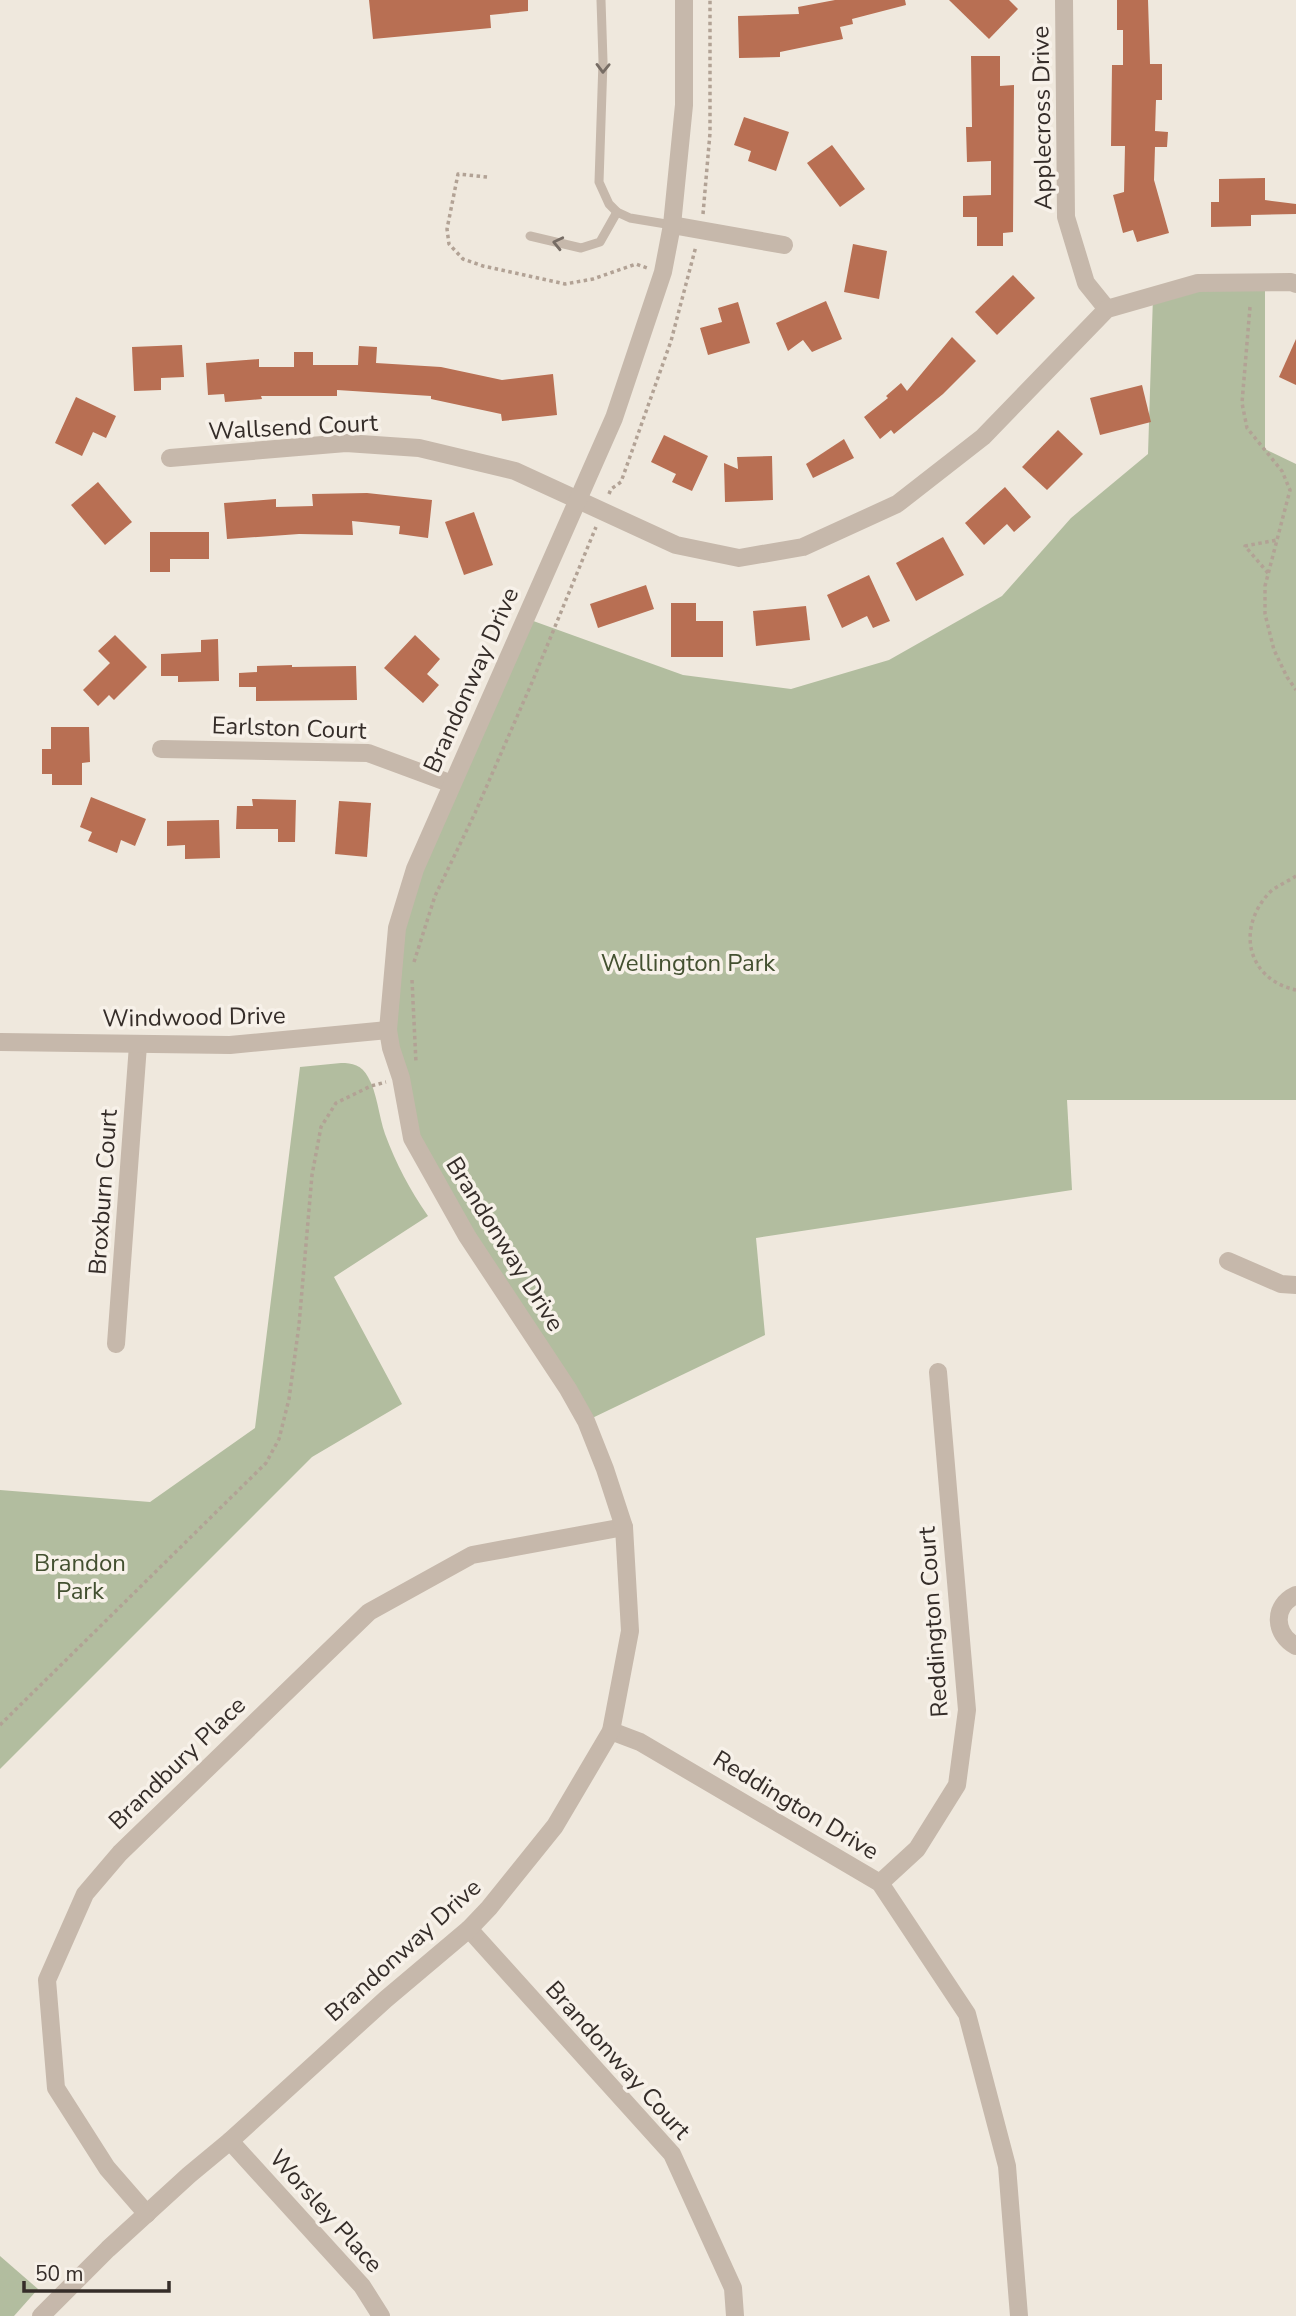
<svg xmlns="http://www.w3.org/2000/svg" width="1296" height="2316" font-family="'Nunito Sans',sans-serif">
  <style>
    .green { fill: #b2bd9f }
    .building { fill: #b86f53 }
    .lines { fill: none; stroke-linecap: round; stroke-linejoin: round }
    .path { stroke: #b2a295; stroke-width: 3.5; stroke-dasharray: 3.5 3.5; stroke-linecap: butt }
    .service { stroke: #c6b8ab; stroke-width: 9 }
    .minor { stroke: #c6b8ab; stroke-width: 18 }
    .tertiary { stroke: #c6b8ab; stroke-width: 18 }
    .oneway { stroke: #766c64 }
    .labels { text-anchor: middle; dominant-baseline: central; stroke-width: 7; stroke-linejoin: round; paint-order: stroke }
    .street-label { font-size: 24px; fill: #352d29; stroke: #f7f1e9 }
    .park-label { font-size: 24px; fill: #435030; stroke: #f7f1e9 }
  </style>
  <rect width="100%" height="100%" fill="#efe8dd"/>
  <g class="green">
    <path d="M1265,282v167l31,15v636h-229l5,90 -316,48 9,97 -179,86 -174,-283 -21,-90 6,-120 128,-310 158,57 108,14 98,-29 113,-64 69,-78 77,-64 5,-158z"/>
    <path d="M341,1063c11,0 21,2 27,14 9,15 11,40 17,57 11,30 25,56 43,82l-94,61 68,127 -90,53 -312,312v-279l150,12 105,-74 45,-361z"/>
    <path d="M0,2256l38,33 -24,27h-14z"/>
  </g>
  <g class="building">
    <path d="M369,0h159v11l-38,4 1,13 -118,11z"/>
    <path d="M835,0h70l1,5 -54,14 1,5 -13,3 3,12 -63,13v5l-41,1 -1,-42 61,-2 -1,-7z"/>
    <path d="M949,0h60l9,9 -29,30z"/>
    <path d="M1117,0h31l2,64h12v36h-6l-1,31 13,1 -1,15h-12l-1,33 15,53 -32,9 -4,-12 -10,3 -10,-38 11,-3 1,-46h-14l1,-81h11v-35h-6z"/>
    <path d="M971,56h29v30l14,-1 -1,147 -10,1v13h-26v-29h-14v-21l28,-1v-34l-24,1 -1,-35h6z"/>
    <path d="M744,117l45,15 -13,39 -28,-10 3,-10 -17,-6z"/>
    <path d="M832,145l33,44 -25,18 -33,-44z"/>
    <path d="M1265,178v22l31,4v10l-45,1v11l-40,1v-25h8v-23z"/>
    <path d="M853,244l34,7 -8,48 -35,-7z"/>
    <path d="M1013,275l22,23 -38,37 -22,-23z"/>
    <path d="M826,301l16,38 -30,13 -9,-12 -15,11 -12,-28z"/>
    <path d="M738,302l12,41 -42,12 -8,-27 22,-6 -4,-14z"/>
    <path d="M952,337l24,24 -33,33 -49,40 -3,-4 -11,9 -16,-22 24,-19 -2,-2 15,-13 6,8z"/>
    <path d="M1296,339v46l-17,-8z"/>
    <path d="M182,345l2,32 -23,1v12l-27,1 -2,-44z"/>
    <path d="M359,346l18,1 -1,16 65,4 61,13 51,-6 4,41 -55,6 -1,-7 -70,-15v-3l-94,-6v6h-76l1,3 -37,3 -1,-8 -16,1 -2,-32 53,-4v8h35v-15h19v13h45z"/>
    <path d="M1142,385l9,37 -51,13 -10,-37z"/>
    <path d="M76,397l40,19 -10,22 -13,-6 -11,24 -27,-13z"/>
    <path d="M1058,430l25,24 -36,36 -25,-23z"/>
    <path d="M664,435l44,21 -16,35 -20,-9 4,-8 -25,-12z"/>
    <path d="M844,439l10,19 -41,20 -7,-14z"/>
    <path d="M772,456l1,44 -48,2 -1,-39 14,6 -1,-12z"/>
    <path d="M98,482l34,40 -27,23 -34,-40z"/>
    <path d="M1005,487l26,30 -17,15 -7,-8 -23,21 -19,-22z"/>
    <path d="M367,493l65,7 -4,38 -29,-4 1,-8 -48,-5 1,14 -54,-1 -72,5 -3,-36 52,-4v8l37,-1 -1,-12z"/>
    <path d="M474,512l19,53 -29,10 -19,-53z"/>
    <path d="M150,532h59v27h-39v13h-20z"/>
    <path d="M943,537l21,38 -48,26 -20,-38z"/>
    <path d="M869,575l21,46 -17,7 -6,-12 -25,12 -15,-33z"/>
    <path d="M646,585l8,24 -56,19 -8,-24z"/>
    <path d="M671,603h25v18h27v36h-52z"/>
    <path d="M806,606l4,34 -54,6 -3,-35z"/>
    <path d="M115,635l32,32 -33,33 -5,-5 -11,11 -15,-16 27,-27 -12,-12z"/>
    <path d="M415,635l25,24 -13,15 12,11 -16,18 -39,-35z"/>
    <path d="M218,639l1,42 -41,1v-6h-17v-22l40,-2v-12z"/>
    <path d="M292,665v2l64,-1 1,34 -101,1v-14h-17v-14l18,-1v-6z"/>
    <path d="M51,727h38l1,35 -8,1v22h-30v-11h-10v-25h9z"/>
    <path d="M91,797l55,22 -11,27 -14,-6 -4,13 -29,-12 4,-9 -12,-5z"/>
    <path d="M252,799l44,1 -1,42h-17v-13h-42l1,-23h16z"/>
    <path d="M339,801l32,2 -4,54 -32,-3z"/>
    <path d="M219,820l1,38 -35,1v-14l-18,1v-25z"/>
  </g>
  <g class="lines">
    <g class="path">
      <path d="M487,177l-29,-3 -11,55 2,15 14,15 20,7 82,18 28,-5 43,-15 11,4"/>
      <path d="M703,214l7,-81v-133"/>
      <path d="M1250,307l-8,96 5,25 35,43 8,19 -25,96v28l9,36 13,27 9,13"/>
      <path d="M609,494l2,-5 10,-7 50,-141 25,-95"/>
      <path d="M1268,573l-23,-27 32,-6"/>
      <path d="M1296,876c-9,6 -20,10 -27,17 -33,36 -22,86 27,97"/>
      <path d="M414,962l21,-66 40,-83 58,-133 63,-153"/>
      <path d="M412,980l4,83"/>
      <path d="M0,1725l266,-262 13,-24 10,-40 10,-74 13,-150 9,-48 15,-24 35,-17 15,-4"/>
    </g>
    <g class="service">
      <path d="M601,0l2,61 -4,121 10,22 8,8 13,6 42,7"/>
      <path d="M530,236l51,12 19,-6 17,-30"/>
    </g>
    <g class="minor">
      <path d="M1064,0l2,217 20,66 21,26"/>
      <path d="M672,225l112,20"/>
      <path d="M170,458l176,-15 73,5 96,23 161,74 63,13 64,-11 94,-43 86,-67 124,-128 91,-26 93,-1 5,2"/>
      <path d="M161,749l207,4 84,31"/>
      <path d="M1228,1261l53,23 15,1"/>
      <path d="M116,1344l22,-299"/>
      <path d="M1296,1595c-24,11 -22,39 0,51"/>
      <path d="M611,1731l29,11 240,141 87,131 40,152 12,150"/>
      <path d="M880,1883l37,-34 40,-64 10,-75 -29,-338"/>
      <path d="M469,1929l203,225 61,134 2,28"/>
      <path d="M230,2141l132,145 19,30"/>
      <path d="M147,2214l-40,-46 -51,-80 -9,-108 38,-86 35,-41 249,-241 103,-57 152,-28"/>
    </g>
    <g class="tertiary">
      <path d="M0,1042l230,3 158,-15"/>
      <path d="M41,2316l67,-67 81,-74 41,-34 156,-142 83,-70 20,-21 66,-82 56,-95 19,-100 -6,-104 -19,-58 -19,-48 -18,-32 -101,-153 -55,-98 -11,-60 -10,-30 -3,-18 9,-102 18,-59 199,-451 49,-146 9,-47 12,-120v-105"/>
    </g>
  </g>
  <defs><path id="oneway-chevron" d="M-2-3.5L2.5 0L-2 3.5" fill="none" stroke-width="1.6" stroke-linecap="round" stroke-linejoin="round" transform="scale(1.75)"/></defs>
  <g class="oneway">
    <use href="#oneway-chevron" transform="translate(603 68) rotate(91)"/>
    <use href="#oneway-chevron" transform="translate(558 243) rotate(-167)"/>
  </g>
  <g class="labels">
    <g class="street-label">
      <text transform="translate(1042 118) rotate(-91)">Applecross Drive</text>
      <text transform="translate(293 427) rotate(-3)">Wallsend Court</text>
      <text transform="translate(471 680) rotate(-66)">Brandonway Drive</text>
      <text transform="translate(289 728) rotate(2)">Earlston Court</text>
      <text transform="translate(194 1017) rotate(-1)">Windwood Drive</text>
      <text transform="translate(103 1192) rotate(-86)">Broxburn Court</text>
      <text transform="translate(505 1244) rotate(58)">Brandonway Drive</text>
      <text transform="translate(933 1622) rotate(-94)">Reddington Court</text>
      <text transform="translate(177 1763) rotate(-44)">Brandbury Place</text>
      <text transform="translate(796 1805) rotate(31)">Reddington Drive</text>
      <text transform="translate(403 1950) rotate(-42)">Brandonway Drive</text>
      <text transform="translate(618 2060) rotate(48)">Brandonway Court</text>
      <text transform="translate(326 2211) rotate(48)">Worsley Place</text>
    </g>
    <g class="park-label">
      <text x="688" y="963">Wellington Park</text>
      <text x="80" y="1563">Brandon<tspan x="80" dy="28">Park</tspan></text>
    </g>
  </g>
  <path d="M24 2281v10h145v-10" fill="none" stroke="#352d29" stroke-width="3.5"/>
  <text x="35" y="2281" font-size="21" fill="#352d29" stroke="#f7f1e9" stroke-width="5" paint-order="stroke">50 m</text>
</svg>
